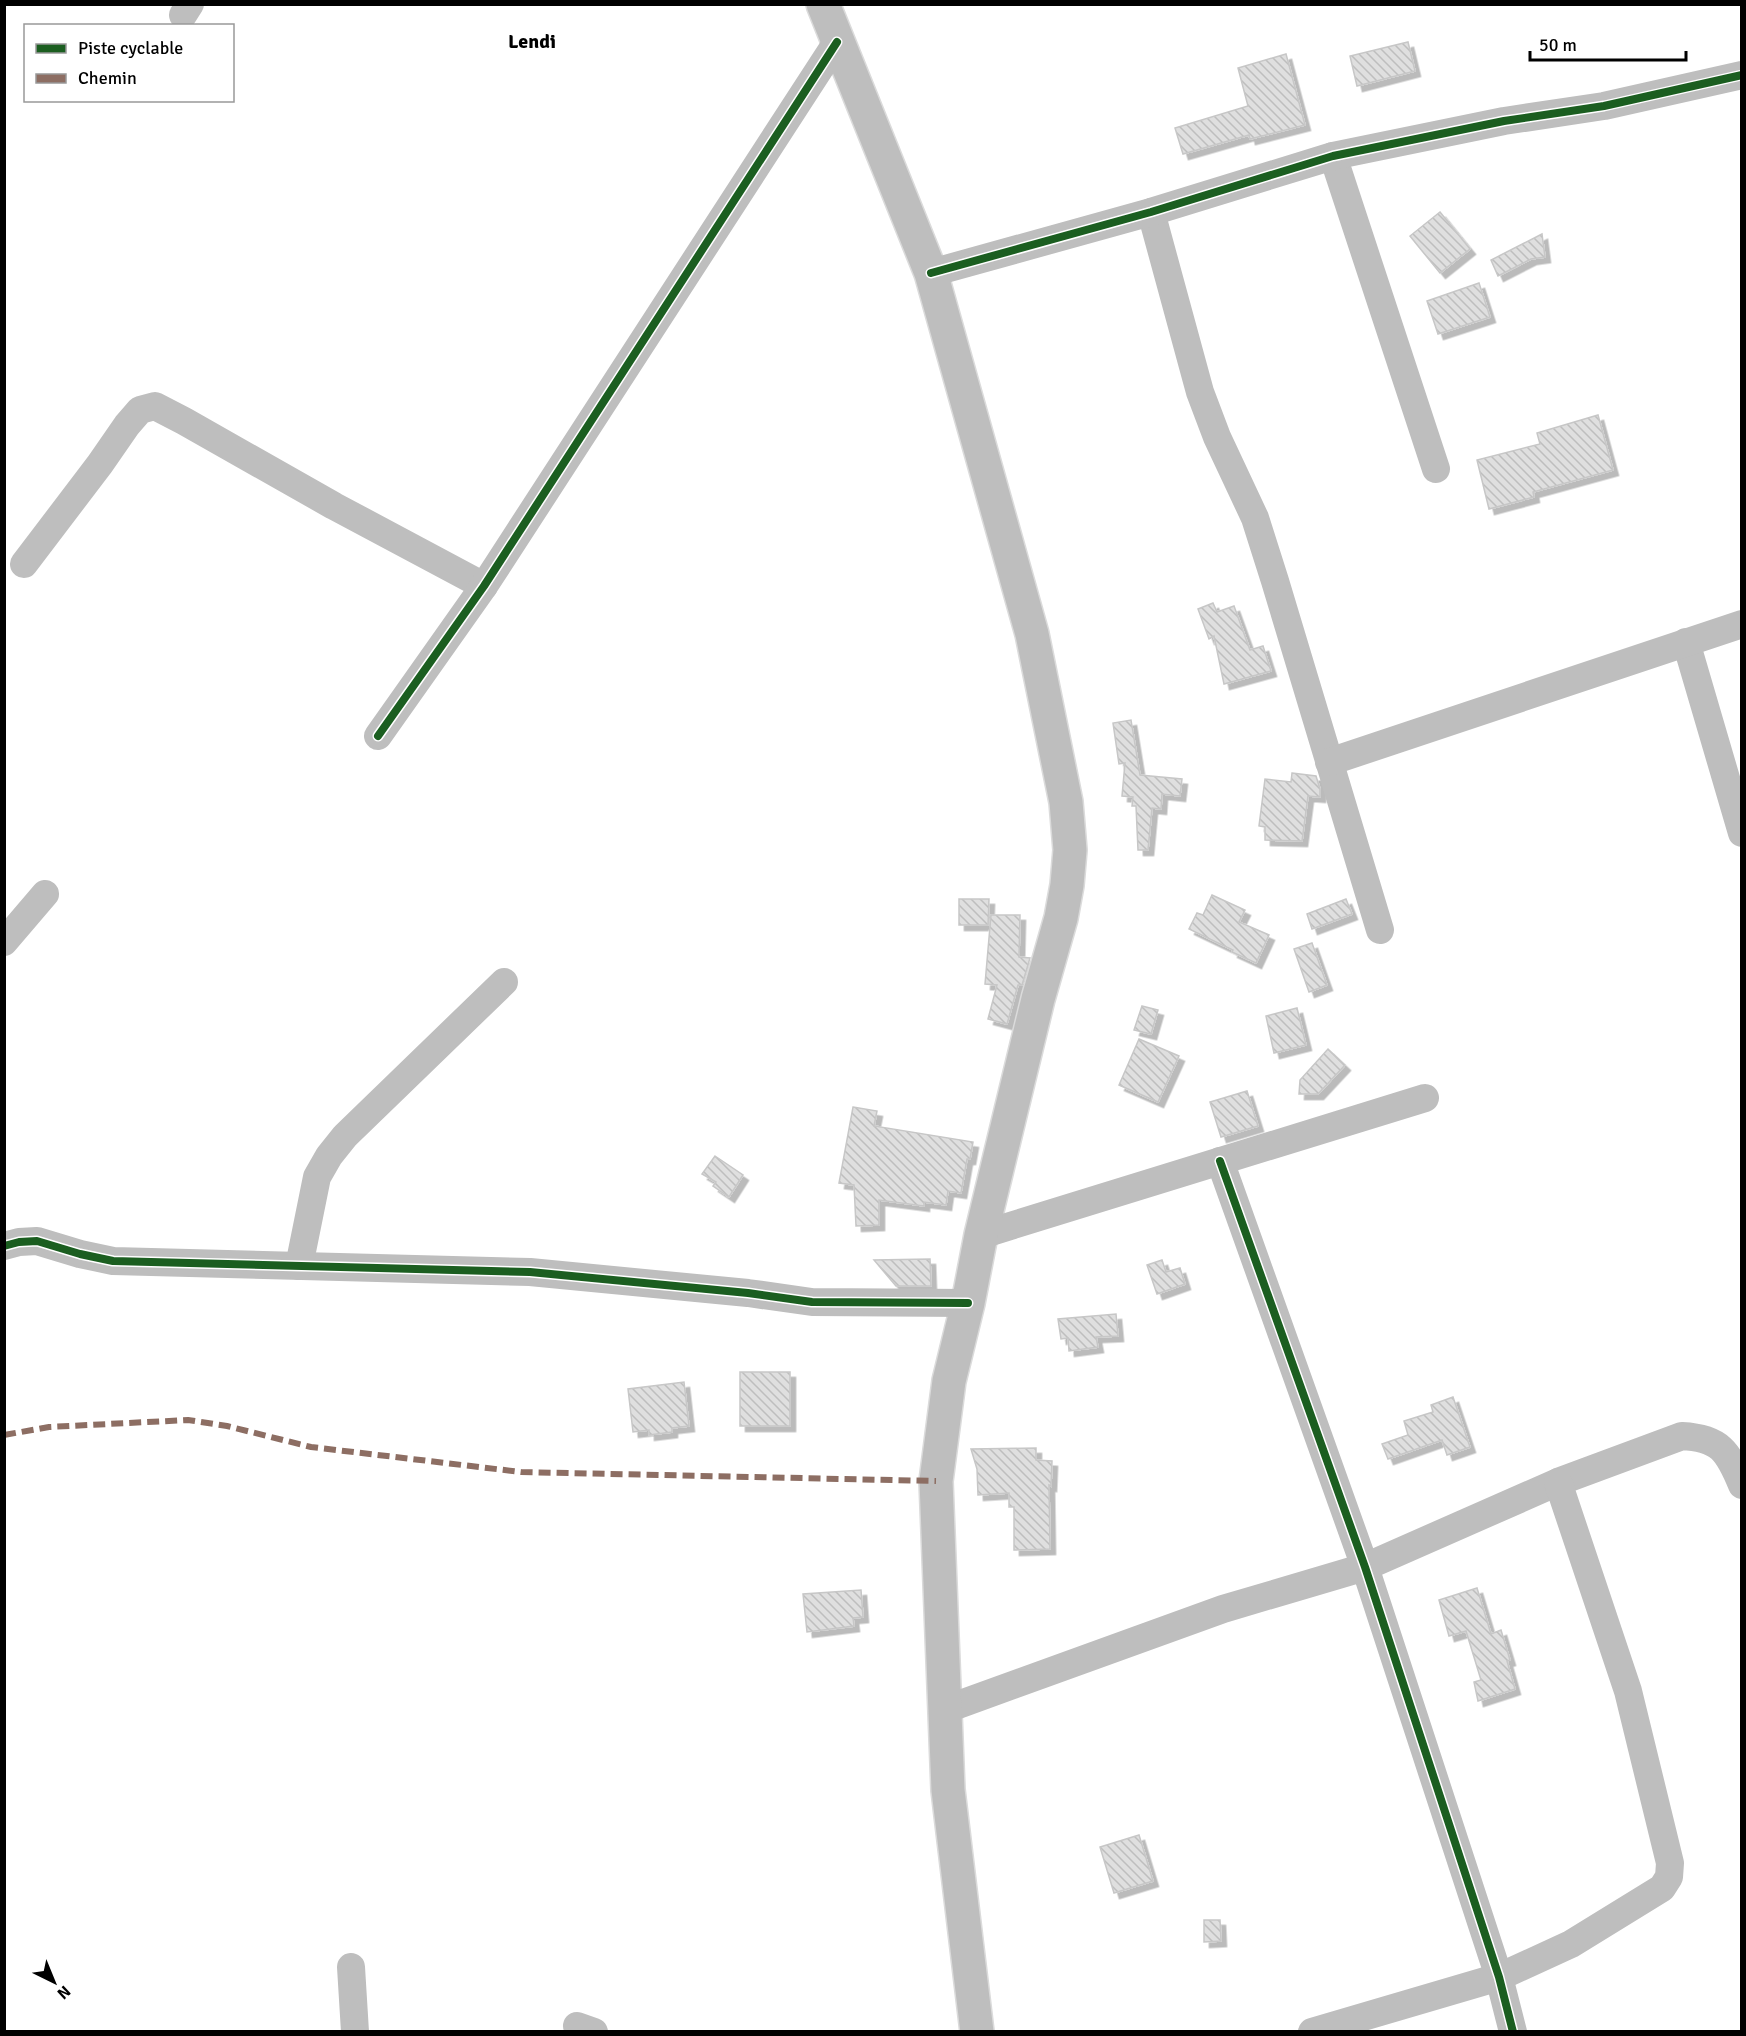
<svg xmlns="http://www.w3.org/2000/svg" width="1746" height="2036" font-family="Signika,sans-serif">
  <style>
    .building { fill: url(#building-back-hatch); stroke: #c7c7c7; stroke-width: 1.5; filter: url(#shadow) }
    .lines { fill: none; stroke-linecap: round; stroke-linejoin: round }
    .major-casing { stroke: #dbdbdb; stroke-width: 36 }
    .minor { stroke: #bebebe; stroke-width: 28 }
    .major { stroke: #bebebe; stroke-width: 33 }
    .quiet { stroke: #8d6e63; stroke-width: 6; stroke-dasharray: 12 6; stroke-linecap: butt }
    .cycleway-casing { stroke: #fff; stroke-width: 11 }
    .cycleway { stroke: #1b5e20; stroke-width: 8 }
    .labels { text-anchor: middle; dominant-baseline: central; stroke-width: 4.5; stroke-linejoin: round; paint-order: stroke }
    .quarter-label { font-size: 20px; font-weight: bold; fill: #000; stroke: #fff }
  </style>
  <defs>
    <pattern id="building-back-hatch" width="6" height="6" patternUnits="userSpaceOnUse" patternTransform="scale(1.5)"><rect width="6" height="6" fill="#dfdfdf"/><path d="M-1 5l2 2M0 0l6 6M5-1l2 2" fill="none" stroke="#bebebe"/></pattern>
    <filter id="shadow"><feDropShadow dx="5.5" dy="5.5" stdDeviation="0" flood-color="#0004"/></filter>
  </defs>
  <rect width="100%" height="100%" fill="#fff"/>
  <g class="building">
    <path d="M1408,42l7,29 -58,15 -7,-30z"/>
    <path d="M1286,54l19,71 -55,14 -1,-4 -66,19 -8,-26 73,-22 -10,-38z"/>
    <path d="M1440,212l30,37 -30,24 -30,-37z"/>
    <path d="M1542,234l3,23 -14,2 -33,17 -7,-16z"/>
    <path d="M1479,283l11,34 -52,17 -11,-33z"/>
    <path d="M1598,415l15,55 -80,22 1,5 -45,12 -12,-49 63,-16 -3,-11z"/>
    <path d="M1213,603l4,9 17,-6 16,44 13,-4 8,25 -47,13 -10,-48 -5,3 -11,-30z"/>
    <path d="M1131,720l9,55 42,4 -2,17 -18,-2 -1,15 -9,-1 -4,42h-10l-2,-44h-4l1,-9 -11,-1 3,-33 -6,1 -6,-41z"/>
    <path d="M1292,773l24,3 4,13v8l-12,-1 -6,45 -37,-1v-13l-6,-1 6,-47 26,3z"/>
    <path d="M1212,895l33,15 -6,12 30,13 -13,28 -24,-11 1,-2 -44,-21 8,-16 6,2z"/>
    <path d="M959,899h30l-1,26h-29z"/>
    <path d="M1346,899l6,15 -40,15 -5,-15z"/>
    <path d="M991,915h29l-1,42 11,1 -8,27h-4l-11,39 -19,-5 9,-34 -12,-1z"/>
    <path d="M1312,943l15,42 -18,7 -15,-43z"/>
    <path d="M1142,1006l16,4 -7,24 -17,-4z"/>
    <path d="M1297,1008l9,37 -32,8 -8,-37z"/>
    <path d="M1139,1039l40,17 -21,46 -39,-17z"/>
    <path d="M1328,1049l17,16 -27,29h-19l1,-14z"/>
    <path d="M1247,1091l11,35 -37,11 -11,-35z"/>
    <path d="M853,1107l24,4 -3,15 99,16 -3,17h-3l-6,34 -13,-2 -2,14 -22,-3v4l-45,-6v25l-23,1 -2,-41 -15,-2z"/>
    <path d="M715,1156l28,19 -14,22 -16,-11 3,-4 -14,-8z"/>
    <path d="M930,1259l1,27h-35l-22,-26z"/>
    <path d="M1162,1260l4,12 14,-4 5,16 -28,10 -10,-29z"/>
    <path d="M1116,1314l2,22 -22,1 2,10 -29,4 -1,-13 -7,1 -3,-20z"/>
    <rect x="740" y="1372" width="50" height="54"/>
    <path d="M684,1382l5,44 -17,2v4l-23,3v-5l-16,2 -5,-43z"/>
    <path d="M1453,1397l17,50 -23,8 -5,-15 -54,19 -6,-15 26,-9 -4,-14 29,-9 -2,-7z"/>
    <path d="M1036,1448v12l16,1 -1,25 -2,-1 1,64 -36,1v-43h-5v-14l-31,2 -1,-26 -6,-20z"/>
    <path d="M1477,1588l14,46 10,-4 9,30 -3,1 8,28 -37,12 -4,-19 7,-2 -15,-49 -17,5 -10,-36z"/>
    <path d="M861,1590l2,27 -10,1 1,8 -47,6 -4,-38z"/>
    <path d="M1139,1835l14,46 -39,12 -14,-46z"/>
    <path d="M1204,1920h16l1,21 -17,1z"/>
  </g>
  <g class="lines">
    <defs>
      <path id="major" d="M823,4l108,269 101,361 34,168 4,48 -3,35 -6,33 -23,81 -57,236 -13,68 -19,78 -13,100 12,309 29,242"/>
    </defs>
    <use href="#major" class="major-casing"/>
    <g class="minor">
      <path d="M183,15l7,-11"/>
      <path d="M1333,156l103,313"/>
      <path d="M1151,212l49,180 17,45 38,81 20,63 105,349"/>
      <path d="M931,273l220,-61 182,-56 171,-35 100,-15 138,-31"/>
      <path d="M24,564l76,-100 27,-39 13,-15 15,-4 29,15 150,85 150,80"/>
      <path d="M1686,642l56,191"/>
      <path d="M378,736l106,-150 353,-544"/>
      <path d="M1329,762l413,-138"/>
      <path d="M4,942l41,-48"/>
      <path d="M1220,1161l145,406 134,410 14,55"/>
      <path d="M981,1235l444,-137"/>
      <path d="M4,1246l15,-4 18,-1 43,13 33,7 417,11 218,21 64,9 156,1"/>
      <path d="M299,1266l18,-89 12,-21 16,-20 159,-154"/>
      <path d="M944,1710l279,-101 142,-42 193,-85 124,-46c38,2 46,15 60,49"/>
      <path d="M351,1967l4,65"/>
      <path d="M577,2026l17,6"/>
      <path d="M1312,2032l187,-55 72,-33 91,-56 7,-11 1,-14 -42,-172 -70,-209"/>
    </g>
    <use href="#major" class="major"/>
    <path class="quiet" d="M4,1435l45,-8 139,-7 39,6 84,21 210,25 415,9"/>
    <defs>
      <g id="cycleway">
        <path d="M931,273l220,-61 182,-56 171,-35 100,-15 138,-31"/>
        <path d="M378,736l106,-150 353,-544"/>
        <path d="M1220,1161l145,406 134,410 14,55"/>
        <path d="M4,1246l15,-4 18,-1 43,13 33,7 417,11 218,21 64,9 156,1"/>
      </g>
    </defs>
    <use href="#cycleway" class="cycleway-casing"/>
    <use href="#cycleway" class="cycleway"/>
  </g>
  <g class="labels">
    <g class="quarter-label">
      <text x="532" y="41">Lendi</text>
    </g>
  </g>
  <rect width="1746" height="2036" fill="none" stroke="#000000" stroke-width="12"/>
  <rect x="24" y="24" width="210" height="78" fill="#ffffff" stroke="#999999" stroke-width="1.5"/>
  <rect x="36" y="44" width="30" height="9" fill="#1b5e20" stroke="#999999" stroke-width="1.5"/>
  <text x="78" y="54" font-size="18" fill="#000000">Piste cyclable</text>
  <rect x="36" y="74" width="30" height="9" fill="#8d6e63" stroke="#999999" stroke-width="1.5"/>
  <text x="78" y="84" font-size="18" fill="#000000">Chemin</text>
  <g transform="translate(54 1982) rotate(137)" stroke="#ffffff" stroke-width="4.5" paint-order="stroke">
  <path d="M0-4.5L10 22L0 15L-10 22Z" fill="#000000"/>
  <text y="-9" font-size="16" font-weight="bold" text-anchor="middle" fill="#000000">N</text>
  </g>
  <path d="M1530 51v9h156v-9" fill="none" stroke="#000000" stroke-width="3"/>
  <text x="1539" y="51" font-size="18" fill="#000000" stroke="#ffffff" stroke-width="4.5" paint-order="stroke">50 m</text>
</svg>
